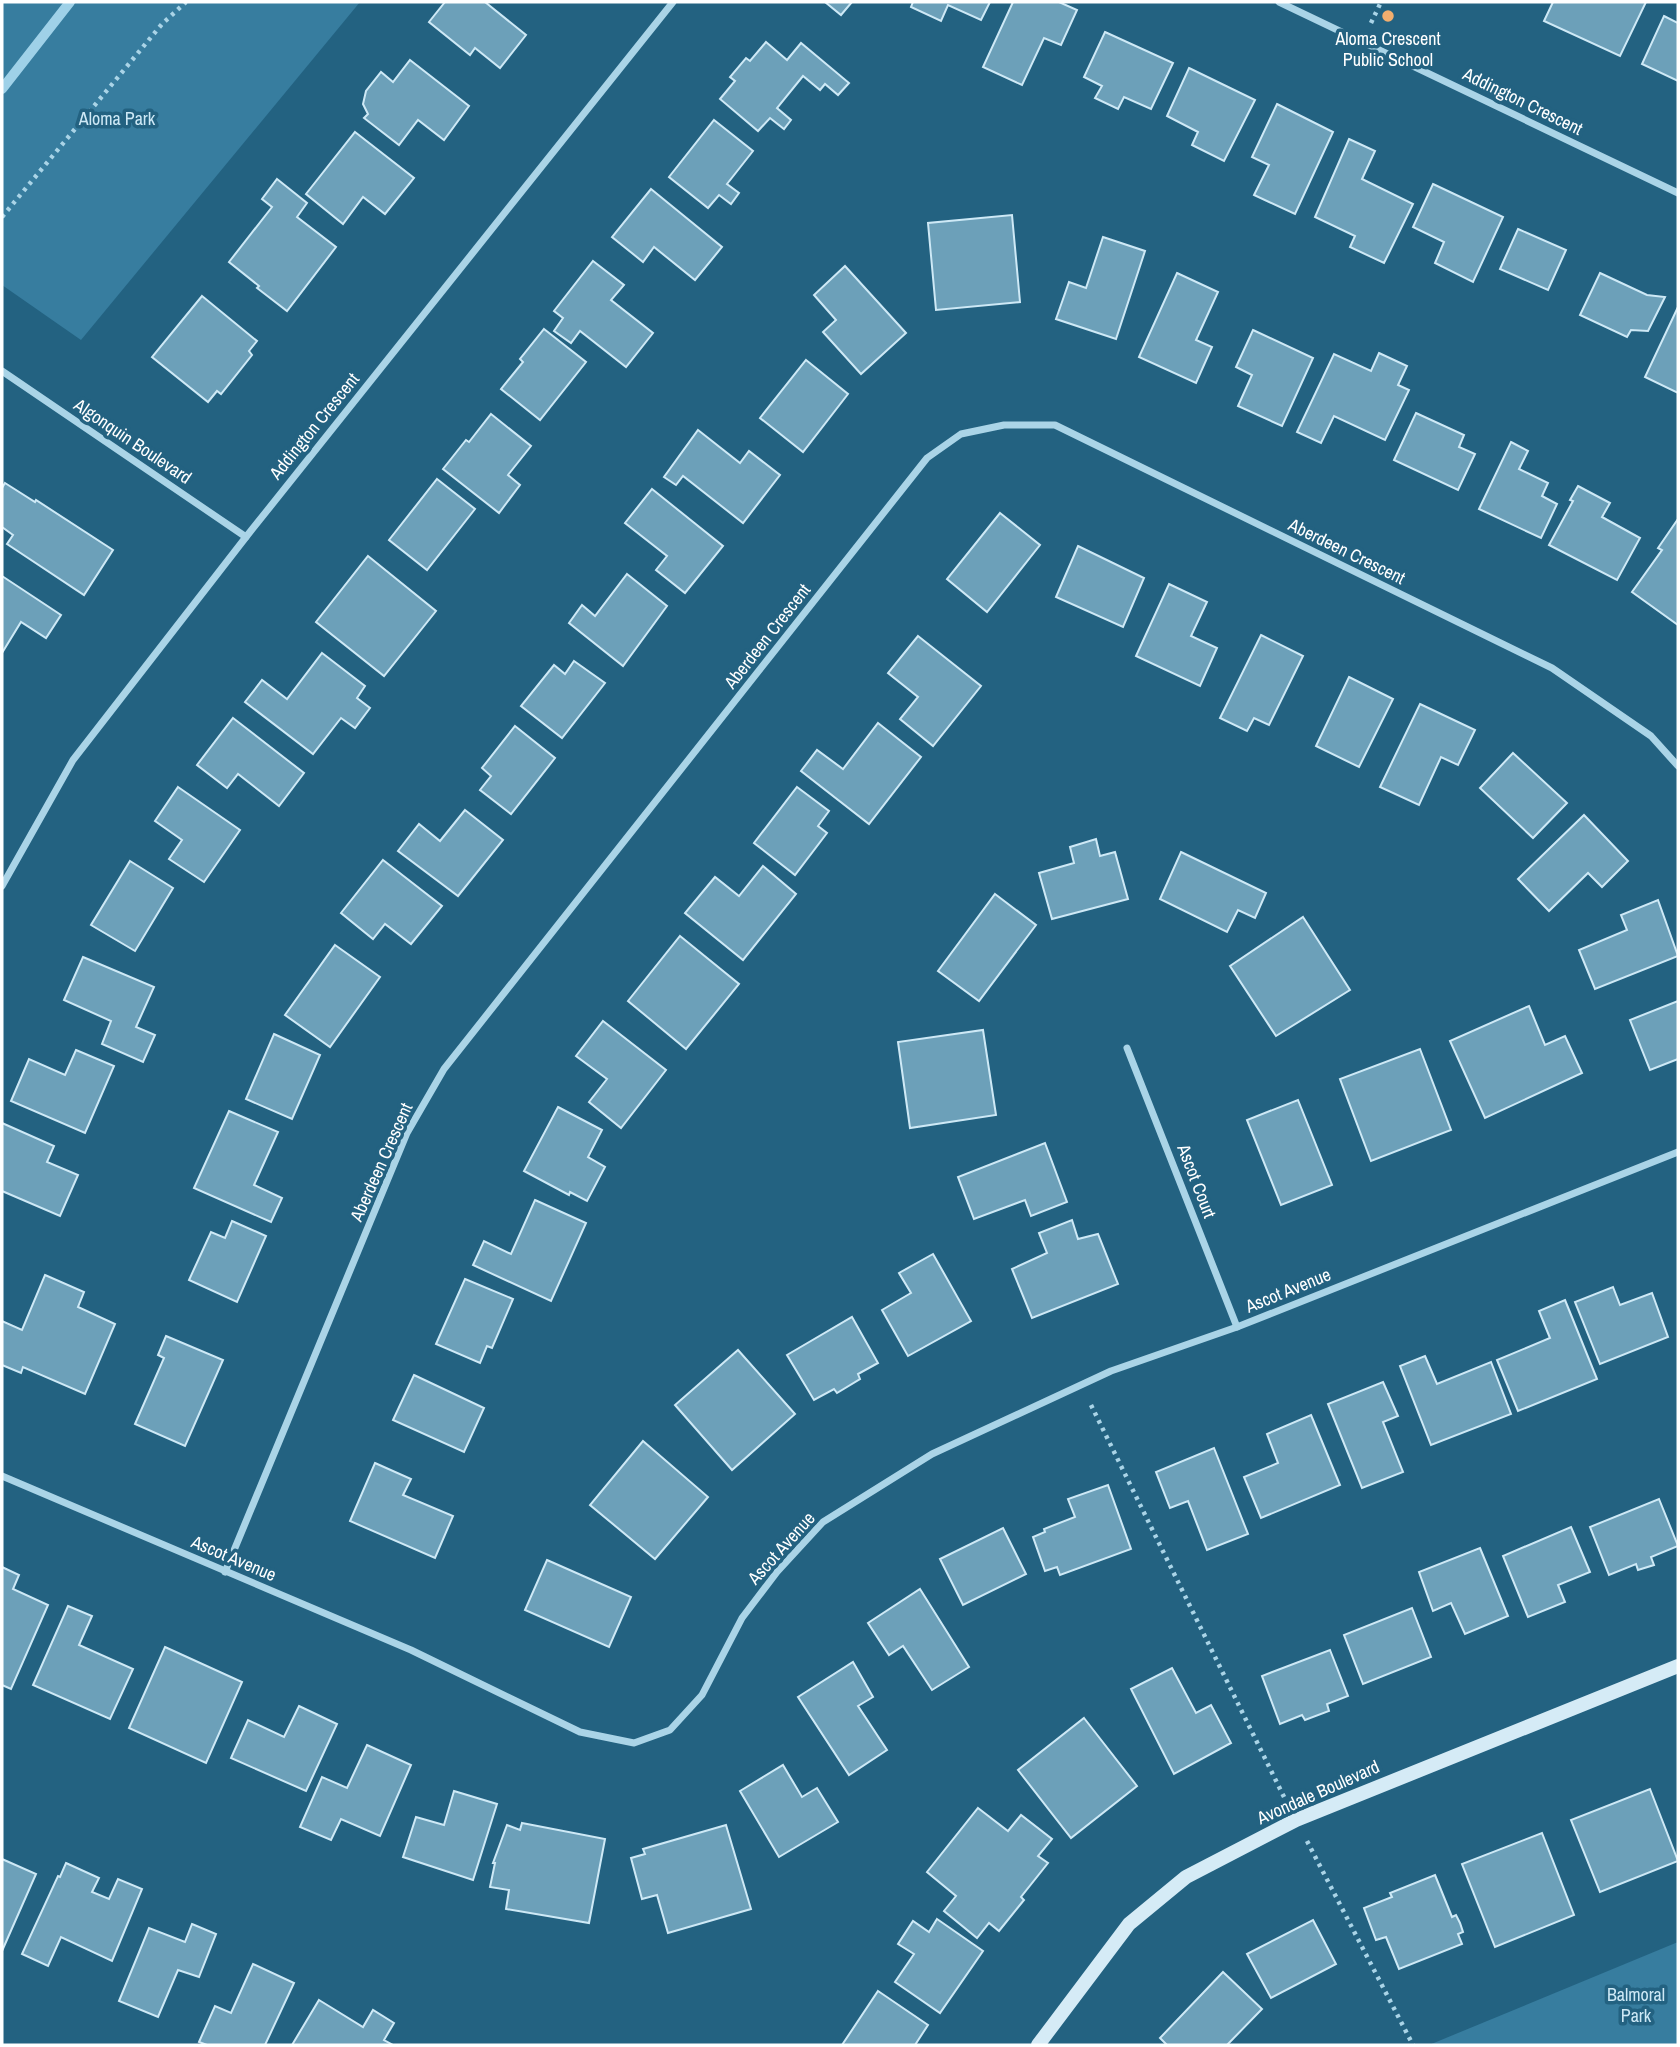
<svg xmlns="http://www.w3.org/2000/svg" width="1680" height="2047" font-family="'Archivo Narrow',sans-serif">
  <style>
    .green { fill: #377d9f }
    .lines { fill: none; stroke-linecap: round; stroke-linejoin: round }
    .stream { stroke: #9fd1e8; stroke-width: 10 }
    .building { fill: #6ca0b9; stroke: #cee9f6; stroke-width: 2 }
    .path { stroke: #aad4e7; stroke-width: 4.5; stroke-dasharray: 3.5 5; stroke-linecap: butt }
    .street { stroke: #aad4e7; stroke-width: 7 }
    .secondary { stroke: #d5ebf6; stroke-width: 14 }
    .poi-dot { fill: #f2ae6e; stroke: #236281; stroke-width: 2.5 }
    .labels { text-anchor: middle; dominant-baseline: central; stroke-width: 7; stroke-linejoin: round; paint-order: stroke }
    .poi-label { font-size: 18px; fill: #fff; stroke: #236281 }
    .street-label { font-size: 18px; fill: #fff; stroke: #236281 }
    .park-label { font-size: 18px; fill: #cee9f6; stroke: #236281 }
  </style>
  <rect width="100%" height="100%" fill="#236281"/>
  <g class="green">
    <path d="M2,2h358l-279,338 -79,-55z"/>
    <path d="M1678,1942v103h-249z"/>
  </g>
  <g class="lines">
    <path class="stream" d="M2,89l68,-87"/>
  </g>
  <g class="building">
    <path d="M445,2h40l41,33 -26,33 -25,-20 -5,7 -41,-33z"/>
    <path d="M825,2h27l-11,13z"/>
    <path d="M913,2h77l-9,18 -33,-15 -7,16 -30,-14z"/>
    <path d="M1013,2h46l18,8 -16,35 -17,-7 -22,47 -39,-18z"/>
    <path d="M1553,2h93l-26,54 -76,-35z"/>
    <path d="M1664,16l14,7v58l-36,-17z"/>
    <path d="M1105,32l68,31 -22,46 -27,-12 -6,12 -23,-11 7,-12 -18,-9z"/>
    <path d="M766,42l21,18 14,-17 48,40 -11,12 -13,-11 -5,6 -17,-14 -26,32 14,12 -7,9 -14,-11 -12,13 -38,-32 15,-18 -5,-4 16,-19 4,3z"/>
    <path d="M410,60l59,46 -25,34 -26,-20 -19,25 -35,-27 4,-4 -5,-10 3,-13 15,-19 12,10z"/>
    <path d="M1189,68l66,32 -31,61 -32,-16 6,-13 -31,-16z"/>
    <path d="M1277,104l56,28 -38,82 -41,-19 15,-30 -17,-8z"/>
    <path d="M714,120l39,31 -26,33 12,9 -8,11 -12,-9 -11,13 -39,-31z"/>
    <path d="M355,132l59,46 -29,36 -22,-17 -20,27 -37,-30z"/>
    <path d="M1349,139l26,12 -13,28 51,25 -29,59 -34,-16 5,-11 -40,-19z"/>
    <path d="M277,179l30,24 -10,14 39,30 -49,64 -30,-23 2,-2 -30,-24 43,-55 -10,-8z"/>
    <path d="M1433,184l70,33 -30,65 -38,-19 9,-21 -31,-15z"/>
    <path d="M651,189l71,58 -27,33 -41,-33 -11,15 -31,-25z"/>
    <path d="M1012,215l8,87 -84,8 -8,-87z"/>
    <path d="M1518,229l48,21 -18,40 -48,-21z"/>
    <path d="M1103,237l42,14 -29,88 -60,-20 13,-37 17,6z"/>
    <path d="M593,261l31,24 -13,15 42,33 -27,34 -46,-36 -9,12 -17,-12 9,-13 -9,-7z"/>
    <path d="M845,266l61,67 -45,41 -38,-42 13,-12 -22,-25z"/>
    <path d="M1177,273l41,19 -22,48 16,7 -16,36 -57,-26z"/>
    <path d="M1600,273l47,22 18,2 -17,34 -17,-1 -4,7 -47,-22z"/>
    <path d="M202,296l55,45 -8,10 3,4 -31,39 -4,-3 -9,11 -56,-45z"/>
    <path d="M1678,307v86l-33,-16z"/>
    <path d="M544,329l42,33 -46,58 -39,-31 22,-27 -3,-3z"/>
    <path d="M1253,330l60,28 -31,68 -44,-20 14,-31 -16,-8z"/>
    <path d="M1379,353l28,13 -9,19 11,5 -24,50 -51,-24 -13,27 -24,-11 37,-78 37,17z"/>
    <path d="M806,360l42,34 -45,58 -43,-34z"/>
    <path d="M1416,413l48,22 -5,12 16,7 -17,36 -64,-30z"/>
    <path d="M491,414l40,32 -23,29 12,10 -21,28 -56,-44 23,-29 3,2z"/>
    <path d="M698,430l42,33 9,-12 31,24 -37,48 -60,-47 -7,9 -12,-8z"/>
    <path d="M1511,442l17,9 -9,18 29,14 -6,13 15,8 -16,34 -62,-29z"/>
    <path d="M437,479l38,30 -48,61 -38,-30z"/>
    <path d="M5,483l30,19 1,-2 77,50 -29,45 -77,-51 6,-9 -11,-8v-39z"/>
    <path d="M1578,486l32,17 -8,14 38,21 -23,42 -68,-35 24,-44 -3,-1z"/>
    <path d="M652,489l71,57 -38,47 -29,-23 11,-14 -42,-33z"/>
    <path d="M1000,513l40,32 -53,67 -40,-33z"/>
    <path d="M1678,519v106l-46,-33 30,-42 -4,-2z"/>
    <path d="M1078,546l66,32 -21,49 -67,-30z"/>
    <path d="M368,556l68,55 -52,65 -68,-54z"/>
    <path d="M627,574l40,32 -44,60 -54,-43 13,-18 13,11z"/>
    <path d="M2,576l59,39 -15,23 -25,-16 -19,31z"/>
    <path d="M1169,584l38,18 -16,34 26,12 -17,38 -64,-30z"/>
    <path d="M1261,635l42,21 -34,69 -15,-7 -7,13 -27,-13z"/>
    <path d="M918,636l63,50 -48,60 -33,-27 18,-22 -30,-24z"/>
    <path d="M322,653l43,33 -8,12 13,10 -15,20 -14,-10 -28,36 -68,-52 17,-22 25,19z"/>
    <path d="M574,661l31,22 -43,55 -41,-32 33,-41 11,9z"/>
    <path d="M1349,677l44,22 -34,68 -43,-21z"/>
    <path d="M1420,704l55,26 -17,35 -17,-8 -22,48 -39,-18z"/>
    <path d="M233,718l71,55 -25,33 -41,-32 -11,14 -30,-23z"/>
    <path d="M878,723l43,34 -52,67 -68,-53 16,-21 26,19z"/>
    <path d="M515,726l40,32 -44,56 -31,-24 11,-14 -9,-8z"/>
    <path d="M1513,753l54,50 -34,35 -53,-50z"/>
    <path d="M178,787l62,43 -36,52 -35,-23 13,-19 -27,-19z"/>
    <path d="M797,787l32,24 -11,15 9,7 -32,42 -41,-32z"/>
    <path d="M465,810l38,30 -45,56 -60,-45 21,-27 21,17z"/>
    <path d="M1584,815l44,46 -26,26 -14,-14 -39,38 -31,-32z"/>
    <path d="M1096,839l4,17 15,-4 13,47 -76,20 -13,-46 35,-10 -4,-16z"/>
    <path d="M1181,852l85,41 -11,25 -17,-8 -11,22 -67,-33z"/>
    <path d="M383,860l59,46 -31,38 -26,-20 -12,15 -32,-26z"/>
    <path d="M130,861l43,27 -38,63 -44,-26z"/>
    <path d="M763,866l33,28 -53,66 -58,-47 30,-36 24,19z"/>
    <path d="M995,894l41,31 -57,76 -41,-30z"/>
    <path d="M1658,900l20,56 -83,33 -16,-39 48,-20 -6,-15z"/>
    <path d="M1303,917l47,73 -74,46 -46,-70z"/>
    <path d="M680,936l59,48 -53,65 -58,-48z"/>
    <path d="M335,945l45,32 -50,70 -45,-32z"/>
    <path d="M83,957l71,30 -18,40 19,8 -12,27 -41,-18 9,-23 -47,-21z"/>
    <path d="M1678,1001v58l-28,11 -20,-50z"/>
    <path d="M1529,1006l16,39 20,-9 17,37 -97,45 -35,-77z"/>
    <path d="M603,1021l63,49 -45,58 -32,-26 18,-23 -31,-23z"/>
    <path d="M983,1030l13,85 -86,13 -12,-86z"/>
    <path d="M274,1034l46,21 -28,64 -46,-20z"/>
    <path d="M1420,1049l31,81 -80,31 -31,-82z"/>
    <path d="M76,1050l38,16 -29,67 -74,-32 18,-42 36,16z"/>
    <path d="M1298,1100l34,85 -51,20 -34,-85z"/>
    <path d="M558,1107l44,23 -14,27 17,10 -18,34 -17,-9 -1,3 -45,-24z"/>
    <path d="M229,1111l49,21 -24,53 28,13 -11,24 -77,-34z"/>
    <path d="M2,1123l52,23 -7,16 31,13 -18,41 -58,-25z"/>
    <path d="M1045,1143l22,59 -36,14 -6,-16 -51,19 -16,-42z"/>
    <path d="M535,1200l51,23 -35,78 -78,-36 11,-24 27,13z"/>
    <path d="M1072,1220l6,19 20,-5 20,50 -86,34 -20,-49 35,-16 -8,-20z"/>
    <path d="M232,1221l34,15 -29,66 -48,-22 22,-48 14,6z"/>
    <path d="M933,1254l38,67 -63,35 -26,-46 29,-17 -12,-20z"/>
    <path d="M45,1275l39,17 -6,15 37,17 -30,70 -62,-27 -2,6 -19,-8v-44l20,9z"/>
    <path d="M465,1279l48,20 -21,49 -5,-2 -7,17 -44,-19z"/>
    <path d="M1613,1287l7,18 32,-12 16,44 -68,27 -25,-62z"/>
    <path d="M1565,1300l32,79 -79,32 -21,-51 53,-22 -11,-27z"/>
    <path d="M852,1317l26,46 -20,11 2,5 -23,14 -3,-4 -20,11 -27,-45z"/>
    <path d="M166,1336l57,24 -38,86 -50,-22 29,-66 -6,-3z"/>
    <path d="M738,1350l57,64 -63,56 -57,-65z"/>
    <path d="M1425,1356l12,28 54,-22 20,52 -80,31 -31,-79z"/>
    <path d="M414,1375l70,33 -20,44 -71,-32z"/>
    <path d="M1383,1382l15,34 -15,6 20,50 -41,16 -34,-84z"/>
    <path d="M1311,1415l29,70 -79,33 -17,-41 34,-14 -11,-29z"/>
    <path d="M643,1441l65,56 -53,62 -65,-54z"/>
    <path d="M1214,1448l34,86 -41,16 -19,-49 -18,7 -14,-36z"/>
    <path d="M375,1463l36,16 -8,16 50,21 -18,42 -85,-37z"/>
    <path d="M1108,1485l23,64 -71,26 -3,-8 -12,4 -12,-34 12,-5 -1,-3 31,-12 -7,-18z"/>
    <path d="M1659,1499l19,47 -27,11 3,8 -16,5 -2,-6 -27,11 -19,-48z"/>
    <path d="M1571,1527l19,45 -32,13 7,17 -37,15 -25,-61z"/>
    <path d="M1003,1528l23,46 -63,31 -23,-46z"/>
    <path d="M1480,1548l28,68 -43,18 -14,-31 -18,8 -14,-39z"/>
    <path d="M547,1560l84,37 -22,50 -84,-37z"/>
    <path d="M2,1567l17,8 -6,14 35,16 -37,84 -9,-4z"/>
    <path d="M920,1589l49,78 -37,23 -29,-44 -14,9 -21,-32z"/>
    <path d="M68,1606l24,10 -13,29 54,24 -23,50 -77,-34z"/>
    <path d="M1412,1608l19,49 -68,27 -19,-49z"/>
    <path d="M165,1647l77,35 -36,81 -77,-35z"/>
    <path d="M1330,1650l18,46 -21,8 2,7 -24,9 -3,-5 -22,9 -18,-48z"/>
    <path d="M853,1662l20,35 -15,9 29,44 -38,25 -51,-78z"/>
    <path d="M1172,1668l24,45 15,-8 20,38 -57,31 -43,-85z"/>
    <path d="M299,1706l38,18 -31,67 -75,-33 17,-38 36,17z"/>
    <path d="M1084,1718l53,68 -66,52 -53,-68z"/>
    <path d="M367,1745l44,20 -31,71 -39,-17 -10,21 -31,-13 22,-50 25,11z"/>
    <path d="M783,1765l19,32 15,-9 21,34 -59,35 -39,-66z"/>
    <path d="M1650,1789l28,72 -78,31 -29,-72z"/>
    <path d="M454,1791l43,13 -24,76 -70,-23 13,-40 28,8z"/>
    <path d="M978,1808l30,23 13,-16 31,24 -14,17 10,7 -27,34 3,3 -25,31 -10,-8 -12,15 -33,-27 12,-15 -29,-24z"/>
    <path d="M522,1823l83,16 -16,84 -83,-14 3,-19 -19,-3 5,-24h-2l14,-38 13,5z"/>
    <path d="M726,1825l25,84 -83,24 -11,-38 -15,4 -11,-41 14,-4 -2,-5z"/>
    <path d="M1542,1833l32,82 -79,32 -33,-83z"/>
    <path d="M2,1859l34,15 -34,77z"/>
    <path d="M66,1863l33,15 -7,14 17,7 9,-20 24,10 -30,72 -51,-24 -13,29 -26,-12 36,-78 2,1z"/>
    <path d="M1435,1875l17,42 4,-2 4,8 3,9 -5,2 4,10 -63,25 -13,-32 -10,3 -12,-32 28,-11 -2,-4z"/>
    <path d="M937,1919l46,32 -43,62 -45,-31 19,-28 -16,-10 15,-23 16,11z"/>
    <path d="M1313,1920l23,44 -65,34 -24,-44z"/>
    <path d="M192,1924l24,10 -17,43 -21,-7 -20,47 -39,-16 30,-73 36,14z"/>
    <path d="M253,1964l41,19 -29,62h-58l-8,-3 16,-36 16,7z"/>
    <path d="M1223,1972l39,37 -35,36h-60l-7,-7z"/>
    <path d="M878,1991l50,34 -13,20h-73z"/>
    <path d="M319,2000l44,27 10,-17 21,13 -10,17 9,5h-101z"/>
  </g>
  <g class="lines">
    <g class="path">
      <path d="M1371,23l10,-21"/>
      <path d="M2,217l160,-193 24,-22"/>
      <path d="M1091,1405l194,394"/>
      <path d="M1307,1841l106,204"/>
    </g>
    <g class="street">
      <path d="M1279,2l399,191"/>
      <path d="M2,371l244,166"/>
      <path d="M2,886l71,-126 173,-223 427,-535"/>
      <path d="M1127,1048l110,279"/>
      <path d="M2,1476l409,174 169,82 54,11 36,-13 32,-35 40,-77 35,-46 46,-50 109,-68 179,-83 126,-44 441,-175"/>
      <path d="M225,1572l182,-439 37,-64 483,-611 34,-24 43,-9h51l497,243 99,68 27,30"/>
    </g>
    <path class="secondary" d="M1038,2045l91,-121 57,-47 110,-57 382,-154"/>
  </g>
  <circle class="poi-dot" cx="1388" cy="16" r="7"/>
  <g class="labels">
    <g class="poi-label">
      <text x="1388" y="38">Aloma Crescent<tspan x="1388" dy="21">Public School</tspan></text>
    </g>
    <g class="street-label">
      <text transform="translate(1523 101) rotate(26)">Addington Crescent</text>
      <text transform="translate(314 426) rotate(-51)">Addington Crescent</text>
      <text transform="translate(133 441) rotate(34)">Algonquin Boulevard</text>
      <text transform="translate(1347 551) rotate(26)">Aberdeen Crescent</text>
      <text transform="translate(767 636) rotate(-52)">Aberdeen Crescent</text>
      <text transform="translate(381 1162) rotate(-66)">Aberdeen Crescent</text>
      <text transform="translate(1197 1181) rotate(69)">Ascot Court</text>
      <text transform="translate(1288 1290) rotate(-22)">Ascot Avenue</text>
      <text transform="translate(781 1548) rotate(-48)">Ascot Avenue</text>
      <text transform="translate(234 1558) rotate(23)">Ascot Avenue</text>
      <text transform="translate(1318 1792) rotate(-24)">Avondale Boulevard</text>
    </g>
    <g class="park-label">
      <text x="117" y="118">Aloma Park</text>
      <text x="1636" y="1994">Balmoral<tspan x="1636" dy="21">Park</tspan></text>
    </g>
  </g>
  <rect width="1680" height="2047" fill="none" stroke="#ffffff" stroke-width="7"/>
</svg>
